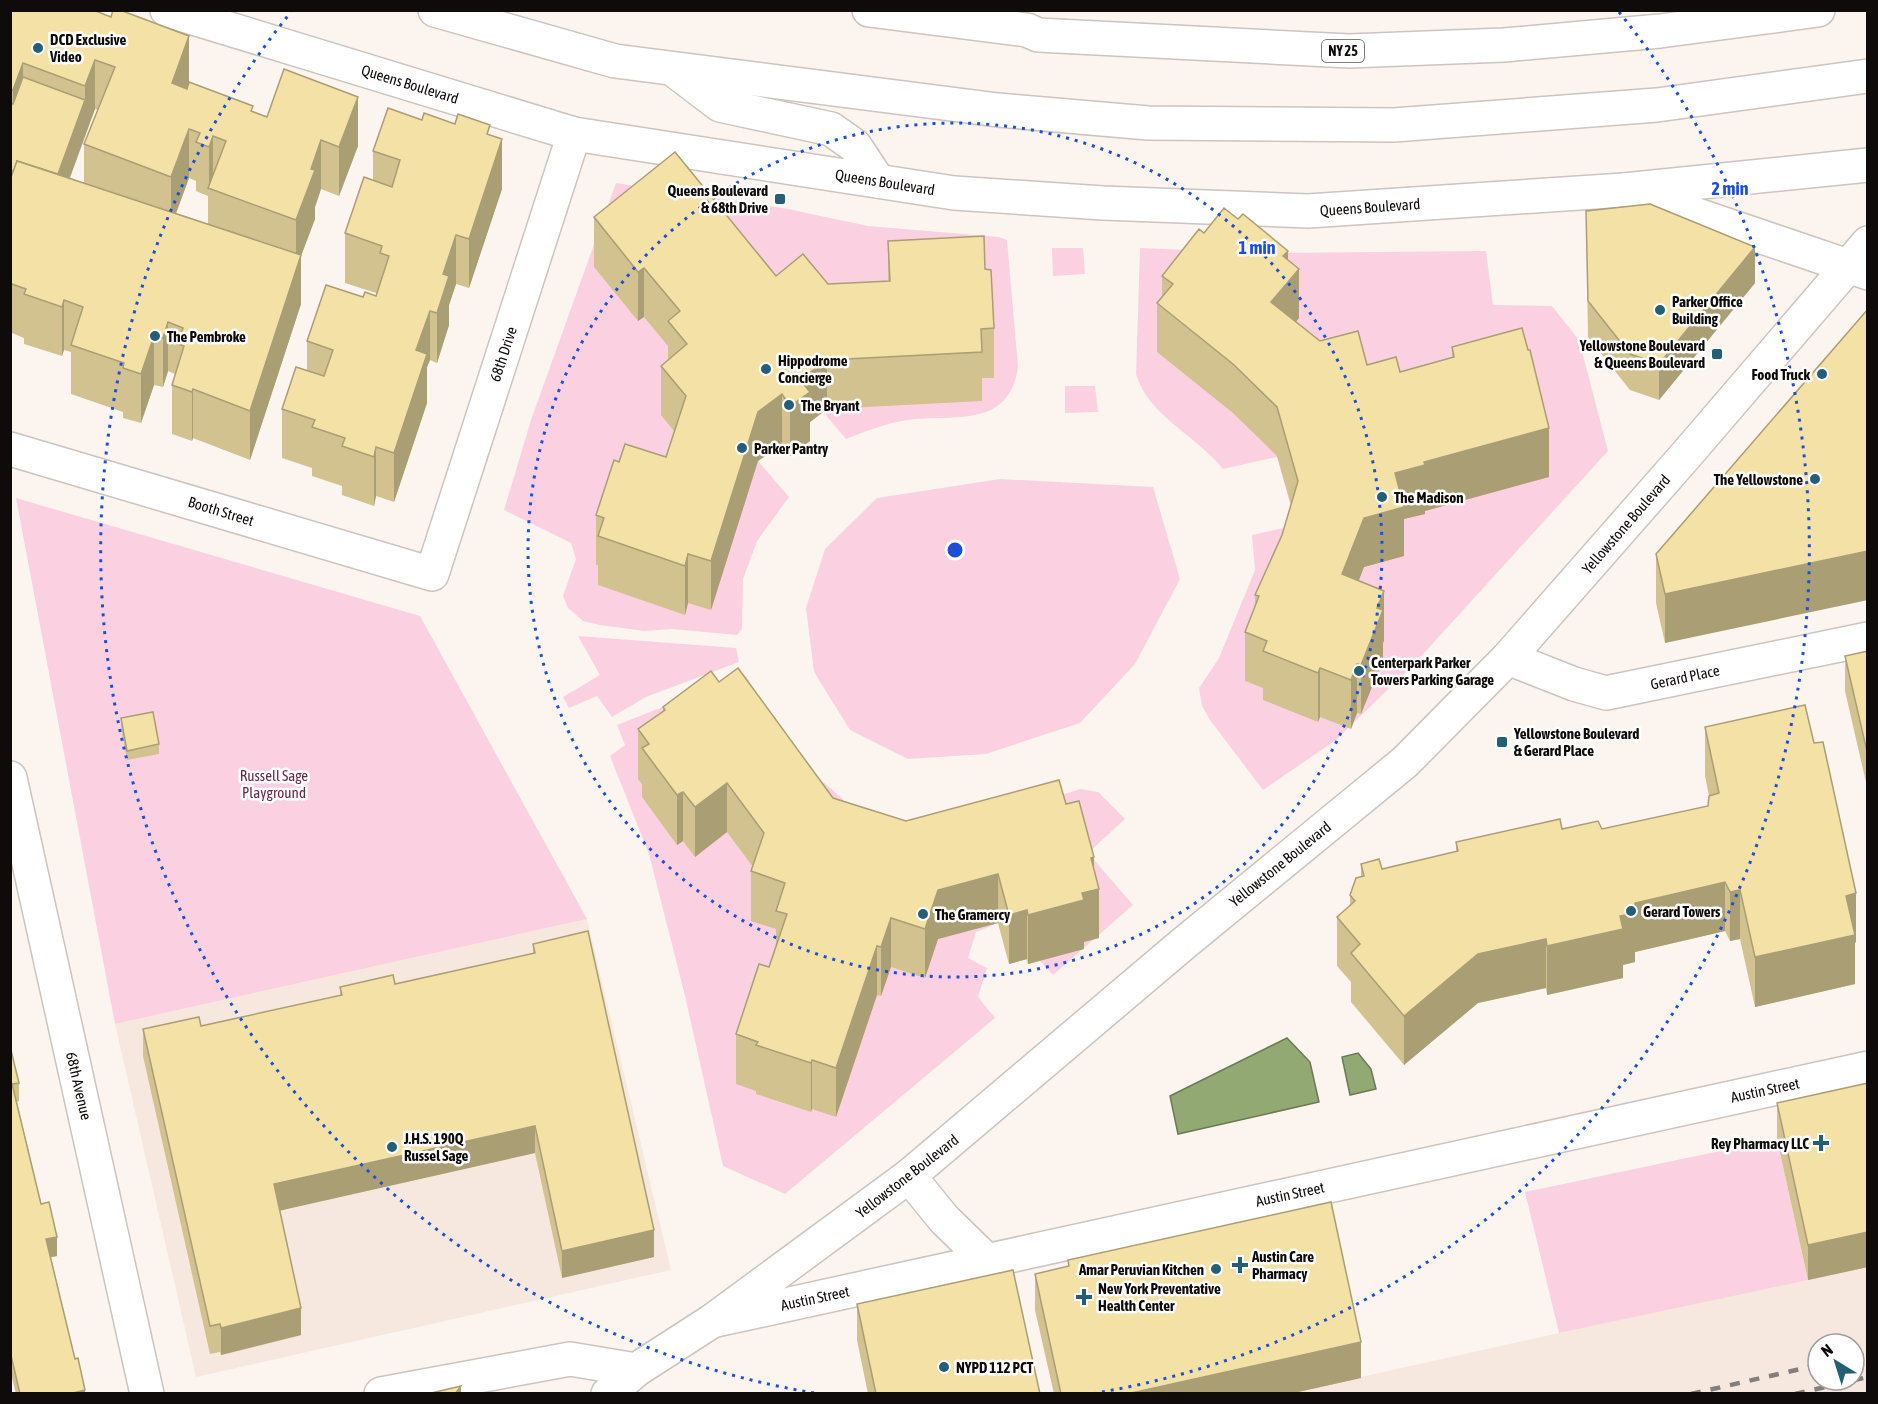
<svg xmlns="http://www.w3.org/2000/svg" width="1878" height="1404" font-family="'Asap Condensed',sans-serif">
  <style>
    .built { fill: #f6e8de; fill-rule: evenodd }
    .green { fill: #fbd1e2 }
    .water { fill: #92a973; stroke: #6a7a54; stroke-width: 1.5 }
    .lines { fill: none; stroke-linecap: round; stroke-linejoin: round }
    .street-casing { stroke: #cbc4bf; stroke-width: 36 }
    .secondary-casing { stroke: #cbc4bf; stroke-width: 36 }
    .primary-casing { stroke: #cbc4bf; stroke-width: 36 }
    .street { stroke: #fff; stroke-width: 33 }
    .secondary { stroke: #fff; stroke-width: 33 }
    .primary { stroke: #fff; stroke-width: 33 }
    .rail { stroke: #837e7b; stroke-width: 4.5; stroke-dasharray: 10 10; stroke-linecap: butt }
    .wall { fill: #d1c28f; fill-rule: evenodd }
    .shaded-wall { fill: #aa9e74 }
    .building { fill: #f3e1a6; stroke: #aa9e74; stroke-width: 1.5 }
    .ring { fill: none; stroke: #1d4ed8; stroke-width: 3; stroke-dasharray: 3 6 }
    .poi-dot { fill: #235f77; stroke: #fff; stroke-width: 2 }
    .labels { text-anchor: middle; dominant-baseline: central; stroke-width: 5; stroke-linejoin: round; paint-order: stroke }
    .shield { fill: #fff; stroke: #565454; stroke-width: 1.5 }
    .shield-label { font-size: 14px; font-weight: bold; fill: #0e0b0a }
    .poi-label { font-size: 15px; font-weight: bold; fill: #0e0b0a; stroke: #fff; text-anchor: start }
    .street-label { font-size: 15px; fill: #0e0b0a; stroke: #fff }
    .park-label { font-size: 15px; fill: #6c2649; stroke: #fff }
    .centre { fill: #1d4ed8; stroke: #fff; stroke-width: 3 }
    .ring-label { font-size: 18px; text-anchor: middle; font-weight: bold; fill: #1d4ed8; stroke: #fff; stroke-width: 5; stroke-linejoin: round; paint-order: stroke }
  </style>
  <rect width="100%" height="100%" fill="#fcf5ef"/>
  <g class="built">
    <path d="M587,919l84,351 -475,107 -81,-353z"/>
    <path d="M1867,1266v127l-583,1 275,-61zM1818,1344h36v36h-36z"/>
  </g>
  <g class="green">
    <path d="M616,183l172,26 80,17 131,11 8,3 11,127c-9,62 -63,47 -110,53 -21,3 -42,11 -62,19l-23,-27 -22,17 9,12 -20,15 -8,-12 -24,17 31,36 -32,44 -14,38 -1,50 -5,6 -66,-6 -27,2 -44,-6 -17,-4 -15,-13 -5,-12 13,-37 -5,-16 -67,-33 27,-90z"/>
    <path d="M1052,248h31l2,26 -32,2z"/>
    <path d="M1140,248l122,5 224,-2 7,54 59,1 27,34 29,111 -193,212 -79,77 -73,50 -53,-70 -8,-14 -3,-18 20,-30 36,-88 -3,-35 44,-10 -19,-68 -54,12c-27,-34 -75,-53 -87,-95z"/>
    <path d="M1065,386h30l3,26 -33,1z"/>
    <path d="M1000,479l153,8 27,92 -45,85 -55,59 -94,31 -78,5 -58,-29 -36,-58 -8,-64 19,-59 52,-51z"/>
    <path d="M16,498l404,118 167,303 -472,105z"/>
    <path d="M578,636l158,12 3,14 -93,35 -34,20 -15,-21 -28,12 -6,-11 37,-22z"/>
    <path d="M746,676l18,32 44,61 35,30 -14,42 216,-41 36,-11 17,3 27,27 -37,34 45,52 -80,70 -13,-14 -12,3 -2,-5 -17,5 -11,-41 -22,9 -8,26 19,10 -9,29 17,21 -210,176 -62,-28 -38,-170 -36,-142 -39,-98 15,-11 -8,-20 121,-48z"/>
    <path d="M1777,1139l31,141 -249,53 -34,-141z"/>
  </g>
  <g class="water">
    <path d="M1287,1038l23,24 9,40 -141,32 -8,-38z"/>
    <path d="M1358,1053l13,16 5,20 -26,6 -8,-38z"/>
  </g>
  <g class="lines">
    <defs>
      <g id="street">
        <path d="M1624,190l244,83"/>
        <path d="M10,449l422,125 142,-440"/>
        <path d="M1508,658l66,26 32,9 262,-54"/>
        <path d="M10,778l137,616"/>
        <path d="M712,1321l1156,-253"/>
        <path d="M381,1394l189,-35 66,11"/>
      </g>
      <g id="secondary">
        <path d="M167,10l407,124 380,59 149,10 205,8 316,-21 244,-25"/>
        <path d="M909,1176l35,43 43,42"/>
        <path d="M608,1394l28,-24 76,-49 197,-145 274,-232 222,-182 103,-104 179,-204 181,-211"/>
      </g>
      <g id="primary">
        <path d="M435,10l180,51 383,49 150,13 246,2 263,-20 211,-29"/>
        <path d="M869,10l158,20 11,5 311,16 155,-6 156,-14 158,-21"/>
        <path d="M674,70l46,35 111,24 24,17 23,35"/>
      </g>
    </defs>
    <use href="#street" class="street-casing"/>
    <use href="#secondary" class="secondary-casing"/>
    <use href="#primary" class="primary-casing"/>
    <use href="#street" class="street"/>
    <use href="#secondary" class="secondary"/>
    <use href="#primary" class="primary"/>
    <g class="rail">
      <path d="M1854,1357l14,-2"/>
      <path d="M1691,1394l127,-29"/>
      <path d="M1795,1394l73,-17"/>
    </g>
  </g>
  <g class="wall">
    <path d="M10,10l179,73 64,29 105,34 -19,50 -18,-7 -6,18v12l-14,37v48l-51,156 -57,-22 -1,3 -20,-7v-49l3,-11 -7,-3 -5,16 -9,-2 -13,38 -18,-5v-6l-52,-18v-42l-7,-2 -2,6 -38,-12v-6l-12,-5 -2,5zM95,109l3,1 -14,34v39l-14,-5zM189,178l7,3v10l12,5v28l-32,-10z"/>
    <path d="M422,120l68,15 12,54 -33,99 -13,-4 -7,21v20l-12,38 -7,-3 -3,7v36l-33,99 -18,-6 -2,10 -32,-11v-9l-30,-10v-8l-30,-10v-49l25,-38v-30l56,-44 13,-1v-3l-31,-10v-50l28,-53v-29z"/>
    <path d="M1586,211l169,72 -96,117 -29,-10 -42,-53z"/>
    <path d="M594,217l182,59 52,8 60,-3v-40l97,28 9,59v50h-12v23l-155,8 -17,13v19l-7,5 -13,10 -8,-12 -24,17 -47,149 -23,-7 -3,12 -87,-30v-20h-2v-50l23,-53 47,-5 8,-26 -13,-16v-49l7,-6v-14l-24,-29 -6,4 -44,-54z"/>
    <path d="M1204,233l84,27 11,58 -3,3 24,20 47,24 33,7 52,-15v-10l97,130 -124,34v3l-21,5v37l-40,11 -6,14 26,60 -1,2v17l-22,54 -4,-1 -6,16 -31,-12 -2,5 -55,-22v-12l-18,-7v-49l10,-26v-11l27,-60 9,-30 -14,-49 -44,-43 -76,-61v-49l5,-6v-21z"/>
    <path d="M1868,309l-203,334 -9,-40v-49z"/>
    <path d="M1868,651v140l-23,-100v-35z"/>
    <path d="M719,682l114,116 73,23 160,-17 28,66 5,68 -15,4v7l-56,15 -1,-5 -18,5 -11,-41 -60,16 -13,39 -34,-11 -10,29 -4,-1 -41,122 -24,-8 -1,3 -55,-18v-3l-20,-7v-50l33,-67 7,-20v-18l-25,-8v-50l2,-4 -26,-35 -32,25 -12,-16 -6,4 -35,-48v-13l-4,-5v-50l25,-17v-5z"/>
    <path d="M121,718l38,26v10l-32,6 -6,-33z"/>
    <path d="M1705,727l151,215 -1,1v41l-100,23 -15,-68 -10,2 -5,-10 -90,21v10l-12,3v13l-76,17 -1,-7 -68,15 -74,62 -53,-63v-20l-14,-16v-49l13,-11v-11l11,-18v-13l21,5 74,-17v-10l106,-13h40l106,-23 1,-10 -4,-20z"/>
    <path d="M533,944l121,313 -92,21 -27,-125 -255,57 21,125 -80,20 -1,-3 -10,2 -67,-298v-27l58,-3 139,-30v-9l55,-3 138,-31z"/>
    <path d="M10,1050l9,33v18l-2,1 24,102 16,52 -6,1 24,102 10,35h-69l-6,-24z"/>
    <path d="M1868,1083v184l-60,13 -31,-141v-36z"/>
    <path d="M1068,1260l293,118 -72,16h-235l-19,-84v-36l33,-7z"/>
    <path d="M857,1304l183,90h-172l-11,-54z"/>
  </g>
  <g class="shaded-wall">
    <path d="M189,36v49l-17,47v-49z"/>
    <path d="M95,60v49l-39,106v-35l29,-80v-14z"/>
    <path d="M23,63v49l-10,28v-50z"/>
    <path d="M358,97v49l-19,50v-49z"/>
    <path d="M189,129v49l-18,48v-49z"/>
    <path d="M213,136v50l-4,2v-41z"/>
    <path d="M502,139v50l-33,99v-49z"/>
    <path d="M321,140v49l-6,18v12l-14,37v48l-51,156v-49l46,-142v-49l15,-51z"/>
    <path d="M456,235v49l-7,21v20l-12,38v-50l6,-39z"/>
    <path d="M1755,247v36l-96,117v-36z"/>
    <path d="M1288,251v30l11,-12v49l-28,33v-49l12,-46z"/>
    <path d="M644,268v49l-6,4v-49z"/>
    <path d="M12,284v49l-2,5v-49z"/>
    <path d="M64,300v50l-2,6v-49z"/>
    <path d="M430,311v49l-3,7v36l-33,99v-49l22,-103z"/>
    <path d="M168,322v49l-5,16v-49z"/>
    <path d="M154,336v49l-13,38v-49z"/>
    <path d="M827,360v49l-17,13v19l-20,15v-50l10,-26z"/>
    <path d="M193,389v49l-1,3v-49z"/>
    <path d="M782,394v50l-24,17 -47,149v-49l47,-149z"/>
    <path d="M1549,428v49l-124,34v3l-21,5v37l-40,11 -22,57v-50l22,-56 31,-45 29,-11z"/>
    <path d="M376,447v49l-2,10v-49z"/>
    <path d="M1868,551v49l-203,43v-49z"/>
    <path d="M688,554v49l-3,12v-49z"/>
    <path d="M1384,591v50l-1,2v17l-22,54v-49l16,-57z"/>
    <path d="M1357,664v49l-6,16v-49z"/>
    <path d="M1320,668v49l-2,5v-49z"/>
    <path d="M727,783v49l-32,25v-50z"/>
    <path d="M683,792v49l-6,4v-50z"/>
    <path d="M1094,857v33l5,-1v49l-15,4v7l-56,15v-49l63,-57z"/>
    <path d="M998,874v49l-60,16 -13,39v-49l13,-39z"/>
    <path d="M1725,882v49l-90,21v10l-12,3v13l-76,17v-49l88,-43z"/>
    <path d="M1740,890v49l-10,2v-49z"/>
    <path d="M1856,893v49l-1,1v41l-100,23v-50l91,-61z"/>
    <path d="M1027,910v49l-18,5v-49z"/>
    <path d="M891,918v49l-10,29v-49z"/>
    <path d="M1546,939v49l-68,15 -74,62v-49l74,-62z"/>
    <path d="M877,946v49l-41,122v-49z"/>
    <path d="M812,1060v49l-1,3v-49z"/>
    <path d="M535,1126v27l-261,59v-28z"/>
    <path d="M654,1230v27l-92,21v-27z"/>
    <path d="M1868,1232v35l-60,13v-35z"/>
    <path d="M57,1237v19l-11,2v-19z"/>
    <path d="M301,1308v27l-80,20v-27z"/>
    <path d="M1361,1342v36l-72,16h-162z"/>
    <path d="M461,1386v8h-6z"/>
    <path d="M85,1390v4h-16z"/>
  </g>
  <g class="building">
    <path d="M10,10h83l18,7 2,-7h7l69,26 -17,47 15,6 2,-7 64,24 -2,5 16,6 17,-48 74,28 -19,50 -18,-7 -10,29 4,1 -19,50 -88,-32 18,-47 -13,-5 -4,11 -13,-5 4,-9 -11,-4 -18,48 -87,-33 31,-77 -20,-7 -10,26 -62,-23 -10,27h-3z"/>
    <path d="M23,77l62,23 -27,74 -41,-13 -3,10 -4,-1v-67l3,1z"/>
    <path d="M388,108l34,12 2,-7 31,11 3,-10 32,11 -3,9 15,5 -33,100 -13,-4 -13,39 6,2 -12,37 -7,-2 -14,39 11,4 -33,99 -18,-6 -2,10 -32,-11 3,-8 -33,-11 3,-7 -33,-11 14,-42 28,9 9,-26 -26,-9 19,-56 37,12 2,-5 11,4 13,-40 -9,-3 2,-7 -37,-13 19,-56 28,10 8,-27 -27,-9z"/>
    <path d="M675,152l101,124 27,-22 25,30 62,-3 -2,-40 96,-5 1,33 6,1 3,58 -13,1 1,23 -155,8 -27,20 10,12 -7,5 -13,9 -8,-12 -24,18 -47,149 -23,-7 -3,12 -87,-30 6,-18 -8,-3 18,-55 5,2 6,-18 41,13 20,-61 -25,-30 26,-22 -19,-23 12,-10 -36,-43 -6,4 -44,-55z"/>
    <path d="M17,161l284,94 -51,156 -57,-22 -1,3 -20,-7 12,-39 -6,-2 5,-16 -15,-6 -5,16 -9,-2 -13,38 -18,-6 1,-5 -53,-18 12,-38 -19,-7 -2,7 -38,-13 2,-5 -14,-5 -2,5v-109z"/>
    <path d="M1650,204l105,43 -96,117 -29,-10 -42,-53 -2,-90z"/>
    <path d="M1224,208l14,11 5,-5 45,37 -5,5 16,13 -28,33 49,39 38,-10 9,34 29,-8 4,15 54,-15 -2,-10 70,-19 6,22h2l19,78 -125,34 1,3 -30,8 9,34 -40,11 -22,56 42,17 -7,17 6,2 -22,55 -4,-1 -6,16 -31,-12 -2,5 -55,-22 4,-10 -22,-9 14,-36 -4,-1 27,-60 16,-54 -21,-74 -44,-43 -76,-61 16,-19 -11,-8 37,-47 5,4z"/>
    <path d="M1868,309v242l-203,43 -9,-40z"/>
    <path d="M1868,651v105l-23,-100z"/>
    <path d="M738,668l95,130 73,23 153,-41 7,24 13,-3 15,56 -3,1 8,31 -17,4 2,7 -56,15 -1,-5 -18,5 -11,-41 -60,16 -13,39 -34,-11 -10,29 -4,-1 -41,122 -24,-8 -1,3 -55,-18 2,-3 -22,-8 23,-70 10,3 18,-53 -11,-3 9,-28 -34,-12 13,-38 -37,-50 -32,24 -12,-15 -6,3 -35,-47 7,-4 -11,-15 27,-19 -2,-3 48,-36 8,11z"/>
    <path d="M1805,705l9,38 9,-1 33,151 -10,3 9,39 -100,22 -15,-67 -10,2 -5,-10 -90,21v10l-15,3 3,13 -76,17 -1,-7 -68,15 -74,62 -53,-63 9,-9 -23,-27 18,-16 -5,-6 6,-17 8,-2 -3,-12 18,-5 3,10 76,-18 -2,-9 104,-23 2,10 36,-8 4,8 106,-23 1,-10 10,-3 -14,-66z"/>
    <path d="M153,712l6,32 -32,7 -6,-33z"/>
    <path d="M588,931l66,299 -92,21 -27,-125 -261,58 27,124 -80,20 -1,-4 -10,2 -67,-297 56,-12 2,9 141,-31 -2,-8 53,-12 2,9 140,-31 -2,-9z"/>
    <path d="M10,1050h1l8,33 -7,1 29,120 8,-2 8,35 -11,2 29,120 3,-1 7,32 -16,4h-49l-10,-43z"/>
    <path d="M1868,1083v149l-60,13 -31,-142z"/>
    <path d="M1331,1202l30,140 -234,52h-66l-26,-120 34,-8 -1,-6z"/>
    <path d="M1013,1270l27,124h-164l-19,-90z"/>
    <path d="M461,1386l-6,8h-28z"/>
  </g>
  <g class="ring">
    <circle cx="955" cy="550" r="427"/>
    <path d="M814 1393A855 855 0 0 1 291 12M1619 12A855 855 0 0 1 1096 1393"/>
  </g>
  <g class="poi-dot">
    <circle cx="38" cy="48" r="6"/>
    <rect x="774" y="193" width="12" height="12" rx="3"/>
    <circle cx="1660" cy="310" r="6"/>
    <circle cx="155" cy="336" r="6"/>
    <rect x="1711" y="348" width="12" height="12" rx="3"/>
    <circle cx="766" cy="369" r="6"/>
    <circle cx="1822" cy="374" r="6"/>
    <circle cx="789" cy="405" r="6"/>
    <circle cx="742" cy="448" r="6"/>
    <circle cx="1815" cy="479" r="6"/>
    <circle cx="1382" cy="497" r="6"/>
    <circle cx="1359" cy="671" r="6"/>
    <rect x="1496" y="736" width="12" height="12" rx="3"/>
    <circle cx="1631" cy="911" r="6"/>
    <circle cx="923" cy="914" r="6"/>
    <path d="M1818 1134h6v6h6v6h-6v6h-6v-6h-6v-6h6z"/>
    <circle cx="392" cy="1147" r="6"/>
    <path d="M1237 1256h6v6h6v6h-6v6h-6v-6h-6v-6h6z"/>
    <circle cx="1216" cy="1269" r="6"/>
    <path d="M1081 1288h6v6h6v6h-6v6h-6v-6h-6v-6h6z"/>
    <circle cx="944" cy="1367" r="6"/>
  </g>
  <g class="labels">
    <rect class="shield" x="1322" y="40" width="42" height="22" rx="4.5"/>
    <g class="shield-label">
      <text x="1343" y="51">NY 25</text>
    </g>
    <g class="poi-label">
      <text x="50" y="39">DCD Exclusive<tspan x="50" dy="17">Video</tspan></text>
      <text x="768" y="190" text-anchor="end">Queens Boulevard<tspan x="768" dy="17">&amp; 68th Drive</tspan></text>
      <text x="1672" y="301">Parker Office<tspan x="1672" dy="17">Building</tspan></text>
      <text x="167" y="336">The Pembroke</text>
      <text x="1705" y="345" text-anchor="end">Yellowstone Boulevard<tspan x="1705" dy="17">&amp; Queens Boulevard</tspan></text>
      <text x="778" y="360">Hippodrome<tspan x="778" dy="17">Concierge</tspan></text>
      <text x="1810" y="374" text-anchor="end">Food Truck</text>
      <text x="801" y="405">The Bryant</text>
      <text x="754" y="448">Parker Pantry</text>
      <text x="1803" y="479" text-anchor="end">The Yellowstone</text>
      <text x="1394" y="497">The Madison</text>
      <text x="1371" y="662">Centerpark Parker<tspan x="1371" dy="17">Towers Parking Garage</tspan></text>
      <text x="1514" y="733">Yellowstone Boulevard<tspan x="1514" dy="17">&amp; Gerard Place</tspan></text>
      <text x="1643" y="911">Gerard Towers</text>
      <text x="935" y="914">The Gramercy</text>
      <text x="404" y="1138">J.H.S. 190Q<tspan x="404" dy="17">Russel Sage</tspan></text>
      <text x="1809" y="1143" text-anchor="end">Rey Pharmacy LLC</text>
      <text x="1252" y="1256">Austin Care<tspan x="1252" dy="17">Pharmacy</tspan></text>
      <text x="1204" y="1269" text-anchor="end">Amar Peruvian Kitchen</text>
      <text x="1098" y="1288">New York Preventative<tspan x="1098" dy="17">Health Center</tspan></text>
      <text x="956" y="1367">NYPD 112 PCT</text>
    </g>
    <g class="street-label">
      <text transform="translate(410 84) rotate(17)">Queens Boulevard</text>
      <text transform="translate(885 182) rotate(9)">Queens Boulevard</text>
      <text transform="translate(1370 207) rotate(-4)">Queens Boulevard</text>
      <text transform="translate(503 354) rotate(-72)">68th Drive</text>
      <text transform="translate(221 511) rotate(17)">Booth Street</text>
      <text transform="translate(1626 524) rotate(-49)">Yellowstone Boulevard</text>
      <text transform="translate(1685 677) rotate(-12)">Gerard Place</text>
      <text transform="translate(1280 864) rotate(-39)">Yellowstone Boulevard</text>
      <text transform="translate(79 1086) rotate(77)">68th Avenue</text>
      <text transform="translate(1765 1090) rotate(-12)">Austin Street</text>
      <text transform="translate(907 1176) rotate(-38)">Yellowstone Boulevard</text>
      <text transform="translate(1290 1194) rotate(-12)">Austin Street</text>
      <text transform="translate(815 1298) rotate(-12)">Austin Street</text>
    </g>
    <g class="park-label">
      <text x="274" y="775">Russell Sage<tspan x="274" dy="17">Playground</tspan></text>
    </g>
  </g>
  <circle cx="955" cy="550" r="9" class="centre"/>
  <g class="ring-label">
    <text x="1730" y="195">2 min</text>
    <text x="1257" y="254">1 min</text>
  </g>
  <rect width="1878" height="1404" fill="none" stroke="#0e0b0a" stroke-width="24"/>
  <g transform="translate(1836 1362) rotate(322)"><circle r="28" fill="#ffffff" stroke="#9f9d9d" stroke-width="1.5"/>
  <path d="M0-4.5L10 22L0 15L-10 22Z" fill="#235f77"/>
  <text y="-9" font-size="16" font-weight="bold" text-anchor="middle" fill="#0e0b0a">N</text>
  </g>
</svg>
